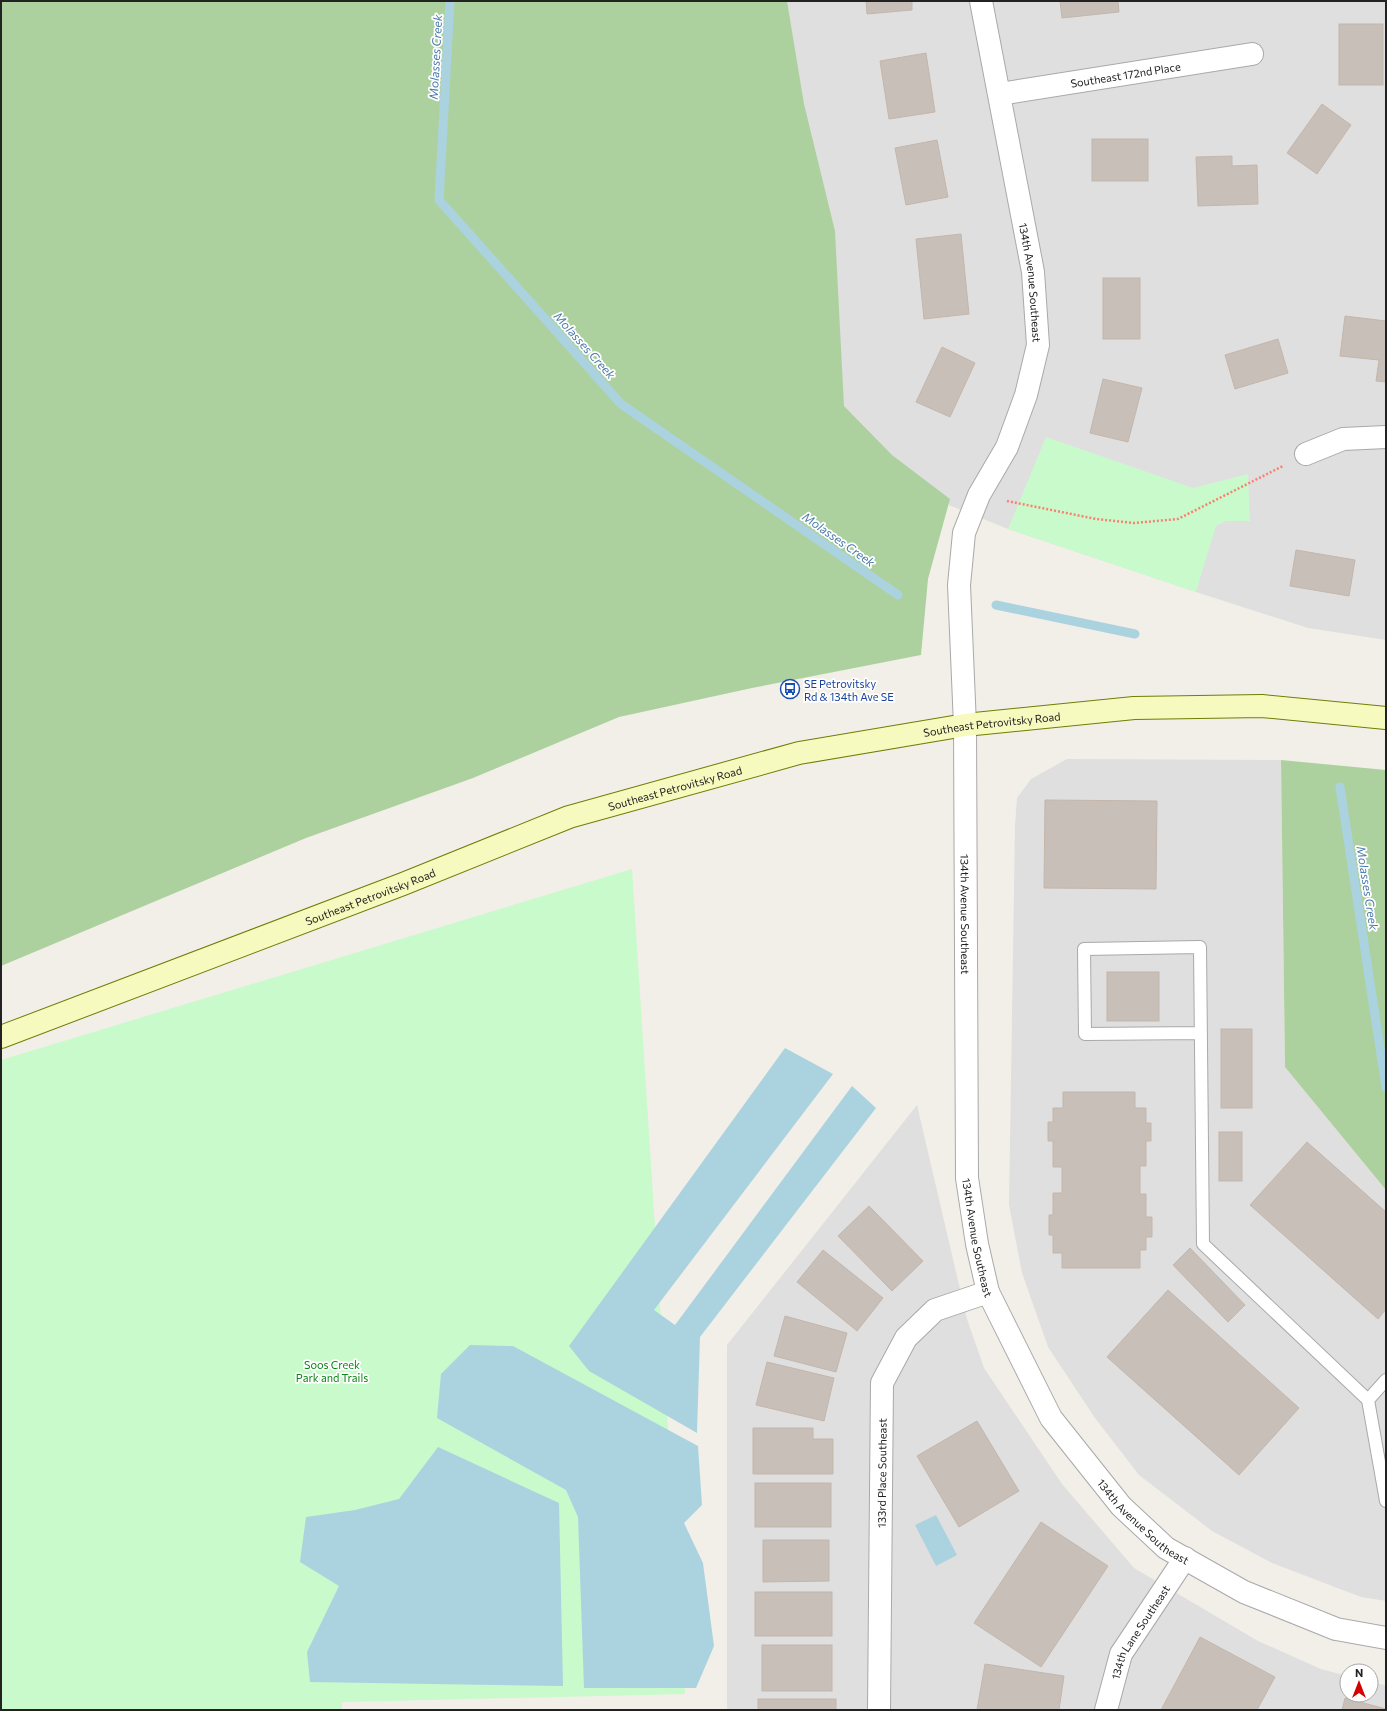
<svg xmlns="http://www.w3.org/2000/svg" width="1387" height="1711" font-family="Commissioner,sans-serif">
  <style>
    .residential { fill: #e0dfdf }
    .forest { fill: #add19e }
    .park { fill: #c8facc }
    .water { fill: #aad3df }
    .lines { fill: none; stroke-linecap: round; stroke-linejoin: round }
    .stream { stroke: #aad3df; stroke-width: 9 }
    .building { fill: #c7bfb8; stroke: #c4b6ab }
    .service-casing { stroke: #a9a9a9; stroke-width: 14 }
    .minor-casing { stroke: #a9a9a9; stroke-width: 24 }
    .secondary-casing { stroke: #707d05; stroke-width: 24 }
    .path { stroke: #fa8072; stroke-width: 2.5; stroke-dasharray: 2 2; stroke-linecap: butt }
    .service { stroke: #fff; stroke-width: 12 }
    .minor { stroke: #fff; stroke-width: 22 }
    .secondary { stroke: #f7fabf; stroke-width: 22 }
    .labels { text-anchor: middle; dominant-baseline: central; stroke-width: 3.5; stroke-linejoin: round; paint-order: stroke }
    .street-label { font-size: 11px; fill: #222; stroke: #fff }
    .transit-label { font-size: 11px; fill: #164399; stroke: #fff; text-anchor: start }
    .park-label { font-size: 11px; fill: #0c8416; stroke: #fff }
    .water-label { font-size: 12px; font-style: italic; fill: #4a7aab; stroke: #fff }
  </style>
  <rect width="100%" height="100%" fill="#f2efe9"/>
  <g class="residential">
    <path d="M775,1h611v639l-78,-12 -112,-36 -188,-63 -185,-75z"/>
    <path d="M1067,759l214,1 4,307 101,123v411l-25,-4 -89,-34 -60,-32 -73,-56 -44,-57 -47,-71 -26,-74 -13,-68 6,-379 2,-28 14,-19z"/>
    <path d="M917,1105l50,214 17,49 78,116 72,84 124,73 63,28 26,7v19h24v-12l15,2v25h-659v-365z"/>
  </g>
  <g class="forest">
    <path d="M1,1h786l17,103 31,127 9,175 48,49 58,44 -22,80 -7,76 -169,33 -133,29 -146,61 -167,60 -305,128z"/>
    <path d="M1281,760l105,10v420l-101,-123z"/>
  </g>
  <g class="park">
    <path d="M1046,437l147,51 55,-14 2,47h-24l-10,5 -20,66 -188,-63z"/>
    <path d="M632,869l53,825 -343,8v8h-341v-650z"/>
  </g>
  <g class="water">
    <path d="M785,1048l48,26 -179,236 21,15 177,-239 24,22 -176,229 -3,96 -108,-62 -20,-25z"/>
    <path d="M470,1345l43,1 185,100 4,59 -18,18 19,40 11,83 -18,42h-112l-6,-171 -12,-27 -129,-72 4,-44z"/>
    <path d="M438,1447l121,56 4,183 -253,-4 -3,-30 32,-66 -39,-24 6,-45 49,-7 44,-11z"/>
    <path d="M936,1515l21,40 -21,11 -21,-41z"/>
  </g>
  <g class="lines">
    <g class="stream">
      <path d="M450,1l-11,199 182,204 277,191"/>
      <path d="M996,605l139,29"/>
      <path d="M1340,787l46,300"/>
    </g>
  </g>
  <g class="building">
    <path d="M866,1h46v9l-45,4z"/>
    <path d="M1060,1h58l1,11 -57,6z"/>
    <rect x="1339" y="24" width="44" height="61"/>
    <path d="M926,53l9,59 -46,7 -9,-58z"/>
    <path d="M1322,104l29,21 -34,49 -30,-21z"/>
    <rect x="1092" y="139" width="56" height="42"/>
    <path d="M937,140l11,57 -42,8 -11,-57z"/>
    <path d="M1232,156v10l25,-1 1,39 -60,2 -2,-49z"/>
    <path d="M961,234l8,80 -45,5 -8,-80z"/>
    <rect x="1103" y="278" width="37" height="61"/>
    <path d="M1345,316l41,5v61l-10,-1 3,-21 -39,-4z"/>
    <path d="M1278,339l10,34 -53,16 -10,-34z"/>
    <path d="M942,347l33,16 -25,54 -34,-15z"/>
    <path d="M1103,379l39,9 -14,54 -38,-9z"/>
    <path d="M1296,550l59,10 -6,36 -59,-10z"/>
    <path d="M1045,800l112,1 -1,88 -112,-1z"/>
    <rect x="1107" y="972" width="52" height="49"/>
    <rect x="1221" y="1029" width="31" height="79"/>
    <path d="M1063,1092h72v16h11v15h5v18h-5v25h-6v28h6v23h6v20h-6v13h-6v18h-78v-15h-9v-18h-4v-20h4v-22h9v-26h-9v-26h-5v-19h5v-14h10z"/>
    <rect x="1219" y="1132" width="23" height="49"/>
    <path d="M1307,1142l79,70v97l-8,10 -128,-114z"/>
    <path d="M869,1206l54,55 -31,30 -54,-55z"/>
    <path d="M1190,1248l55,57 -17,17 -55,-57z"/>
    <path d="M823,1250l60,48 -26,33 -60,-49z"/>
    <path d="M1168,1290l131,118 -60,67 -132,-118z"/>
    <path d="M785,1316l62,17 -11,39 -62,-16z"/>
    <path d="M767,1362l67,16 -10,43 -68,-16z"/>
    <path d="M977,1421l42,70 -60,36 -42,-71z"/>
    <path d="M753,1428h60v11h20v35h-80z"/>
    <rect x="755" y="1483" width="76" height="44"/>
    <path d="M1041,1522l67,44 -67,101 -67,-44z"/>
    <path d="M763,1540h66v41l-66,1z"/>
    <rect x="755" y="1592" width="77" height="44"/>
    <path d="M1200,1637l75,40 -18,33h-96z"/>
    <rect x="762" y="1645" width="70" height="46"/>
    <path d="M985,1664l79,12 -5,34h-82z"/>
    <path d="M1345,1698l41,11v1h-44z"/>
    <rect x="758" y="1699" width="78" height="11"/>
  </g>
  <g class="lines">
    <defs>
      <g id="service">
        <path d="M1201,1033l-116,1 -1,-85 116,-2 3,297 165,156 18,101"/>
        <path d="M1368,1400l18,-20"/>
      </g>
      <g id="minor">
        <path id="s1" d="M981,1l52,271 5,73 -12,50 -19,52 -28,48 -15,38 -5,52 6,140 2,453 10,66 11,48 63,126 70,88 45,42 78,44 92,37 50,9"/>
        <path id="s2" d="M1000,94l252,-40"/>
        <path d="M1306,454l37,-15 43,-2"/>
        <path id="s3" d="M879,1710l3,-327 24,-45 29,-28 53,-18"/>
        <path id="s4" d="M1106,1710l15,-56 64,-96"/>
      </g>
      <g id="secondary">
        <path id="s5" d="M1,1037l402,-153 166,-67 230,-64 166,-28 169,-17 128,-2 124,12"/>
      </g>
    </defs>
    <use href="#service" class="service-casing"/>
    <use href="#minor" class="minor-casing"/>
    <use href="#secondary" class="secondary-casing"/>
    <path class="path" d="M1007,501l89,18 38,4 44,-4 105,-53"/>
    <use href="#service" class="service"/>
    <use href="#minor" class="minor"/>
    <use href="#secondary" class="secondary"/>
  </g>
  <defs>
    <symbol id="bus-ring" viewBox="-11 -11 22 22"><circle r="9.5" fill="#fff" stroke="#1a4fb4" stroke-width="1.5"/><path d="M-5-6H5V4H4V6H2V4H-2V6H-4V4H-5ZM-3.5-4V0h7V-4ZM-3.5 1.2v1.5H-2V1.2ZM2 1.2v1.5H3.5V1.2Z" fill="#1a4fb4"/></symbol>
  </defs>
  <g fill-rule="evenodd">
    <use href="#bus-ring" x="779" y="678" width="22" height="22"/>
  </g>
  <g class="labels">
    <g class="street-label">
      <text stroke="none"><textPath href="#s2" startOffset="127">Southeast 172nd Place</textPath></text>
      <text stroke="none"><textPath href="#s1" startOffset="286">134th Avenue Southeast</textPath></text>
      <text stroke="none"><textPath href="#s5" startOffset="1043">Southeast Petrovitsky Road</textPath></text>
      <text stroke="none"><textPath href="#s5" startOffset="719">Southeast Petrovitsky Road</textPath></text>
      <text stroke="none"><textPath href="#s5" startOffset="395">Southeast Petrovitsky Road</textPath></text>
      <text stroke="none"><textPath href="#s1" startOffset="934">134th Avenue Southeast</textPath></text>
      <text stroke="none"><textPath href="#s1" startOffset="1258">134th Avenue Southeast</textPath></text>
      <text stroke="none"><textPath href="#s3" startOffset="237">133rd Place Southeast</textPath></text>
      <text stroke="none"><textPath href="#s1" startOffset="1594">134th Avenue Southeast</textPath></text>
      <text stroke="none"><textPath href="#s4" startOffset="86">134th Lane Southeast</textPath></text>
    </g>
    <g class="transit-label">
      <text x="804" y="683">SE Petrovitsky<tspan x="804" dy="13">Rd &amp; 134th Ave SE</tspan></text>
    </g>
    <g class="park-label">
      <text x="332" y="1364">Soos Creek<tspan x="332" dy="13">Park and Trails</tspan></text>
    </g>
    <g class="water-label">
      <text transform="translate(435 57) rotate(-87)">Molasses Creek</text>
      <text transform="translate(585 345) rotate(48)">Molasses Creek</text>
      <text transform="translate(839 539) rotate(35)">Molasses Creek</text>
      <text transform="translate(1368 888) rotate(81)">Molasses Creek</text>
    </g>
  </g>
  <rect width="1387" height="1711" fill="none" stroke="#222222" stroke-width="4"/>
  <g transform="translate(1359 1683)"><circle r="19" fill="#ffffff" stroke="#a7a7a7"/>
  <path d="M0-3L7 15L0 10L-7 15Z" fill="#d40000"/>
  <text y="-6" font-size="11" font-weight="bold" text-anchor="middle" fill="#222222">N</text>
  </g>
</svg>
